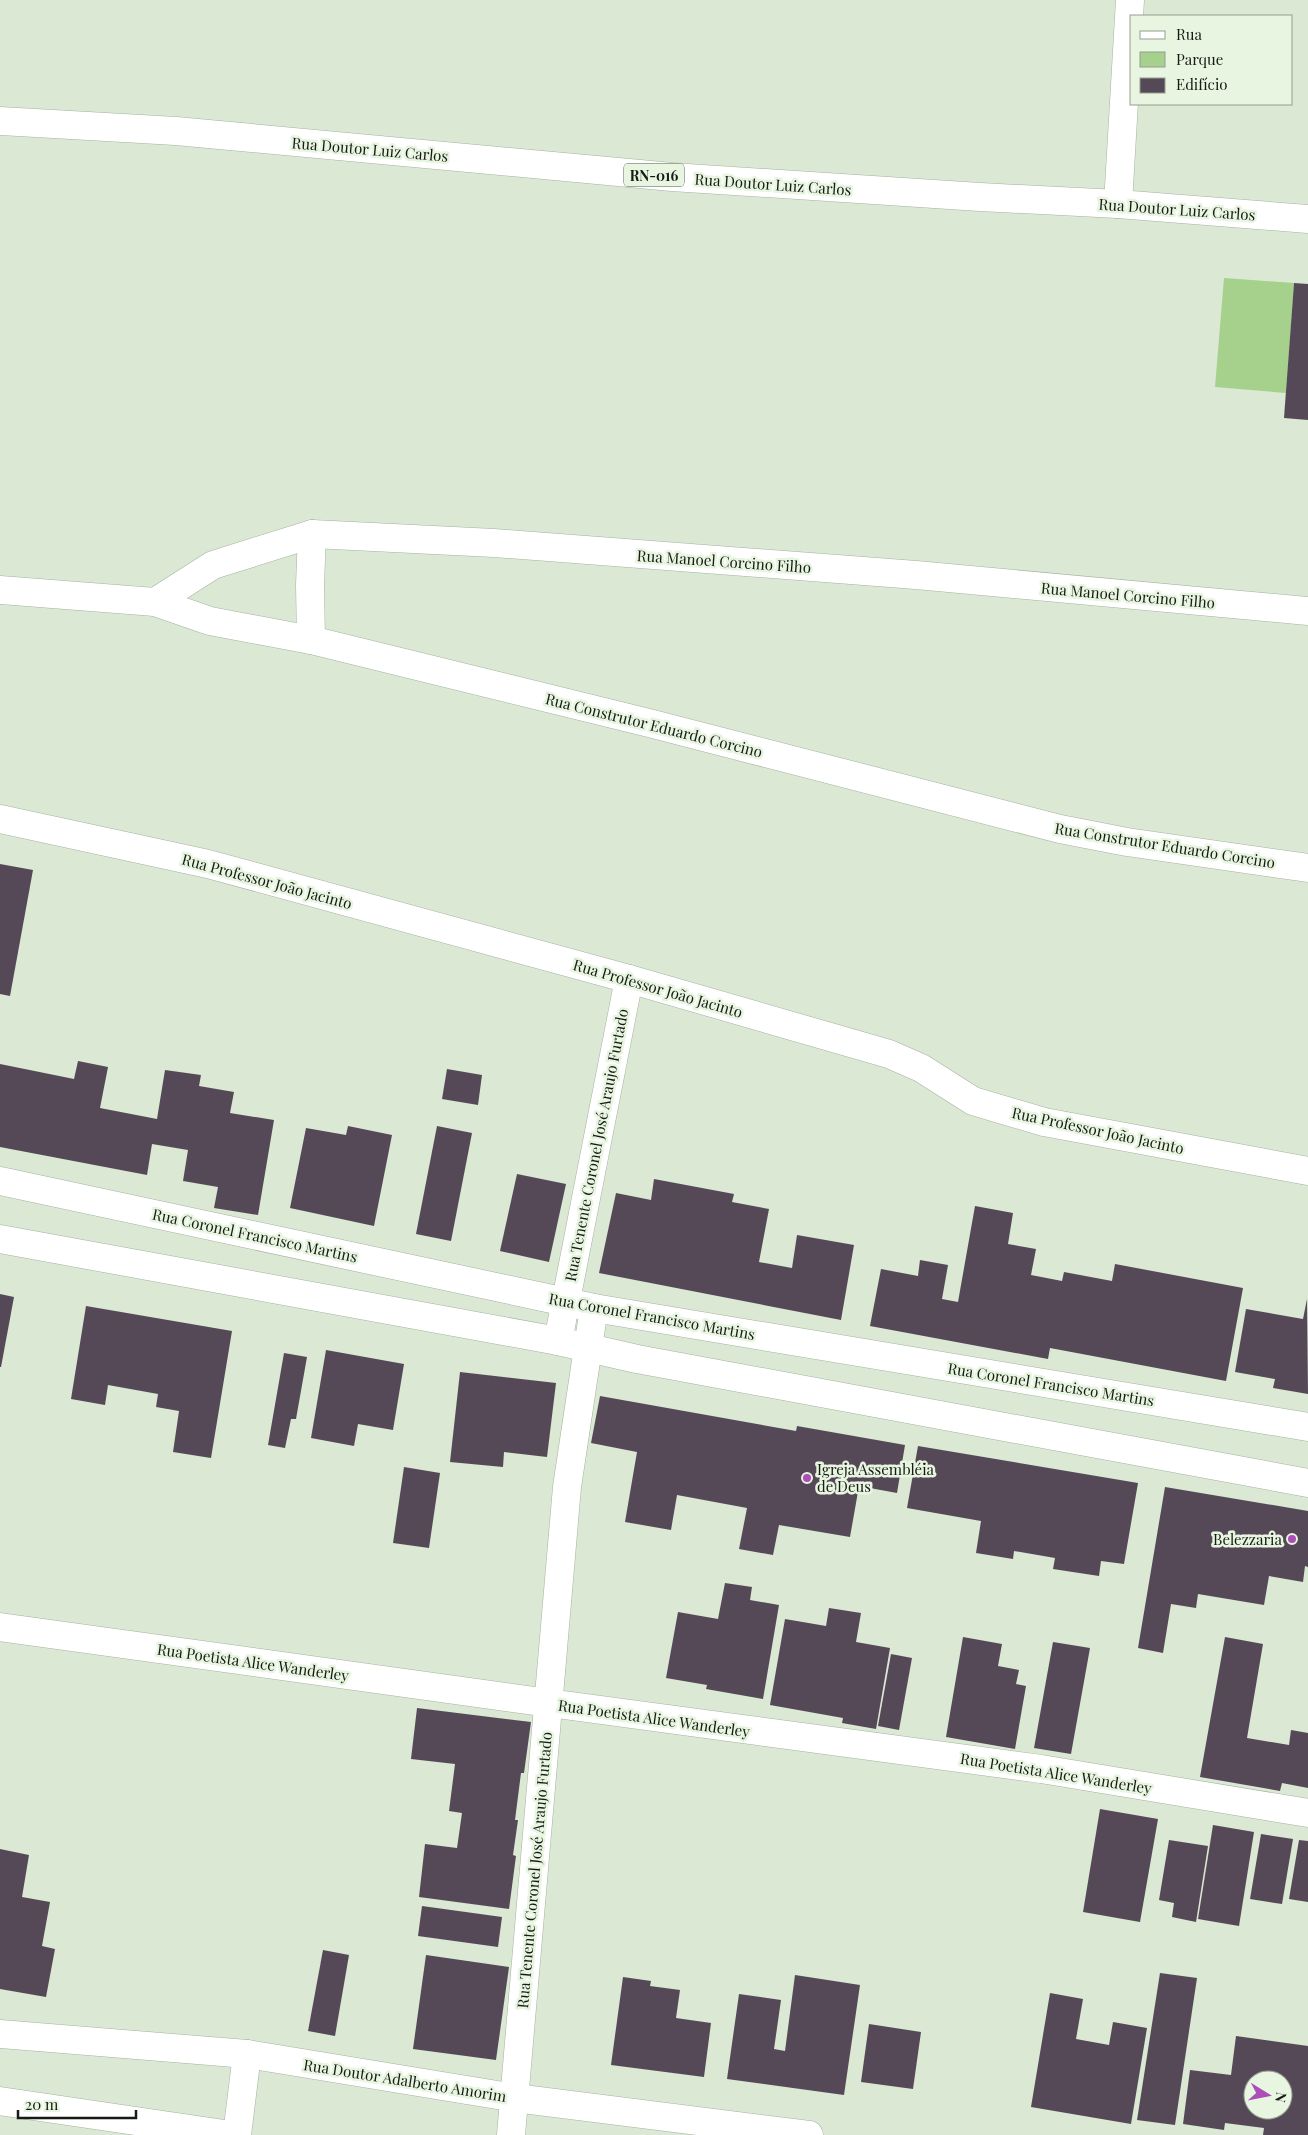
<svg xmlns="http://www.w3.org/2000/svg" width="1308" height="2135" font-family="'Playfair Display',serif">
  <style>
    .green { fill: #a5d18d }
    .building { fill: #564957; fill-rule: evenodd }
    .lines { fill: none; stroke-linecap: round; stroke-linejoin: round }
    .minor-casing { stroke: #a6b2a0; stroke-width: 29 }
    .major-casing { stroke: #a6b2a0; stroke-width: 29 }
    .minor { stroke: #fff; stroke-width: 28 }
    .major { stroke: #fff; stroke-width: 28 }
    .poi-dot { fill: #ac4eb8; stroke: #e8f5e1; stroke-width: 2 }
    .labels { text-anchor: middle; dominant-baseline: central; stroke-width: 5; stroke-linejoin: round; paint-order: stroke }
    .shield { fill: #e8f5e1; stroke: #555c52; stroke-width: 1 }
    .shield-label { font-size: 14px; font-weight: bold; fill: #161b14 }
    .street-label { font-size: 15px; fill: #161b14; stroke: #e8f5e1 }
    .poi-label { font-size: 15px; fill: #161b14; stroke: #e8f5e1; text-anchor: start }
  </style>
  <rect width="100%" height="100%" fill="#dae8d4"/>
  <path class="green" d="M1224,278l70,5 -8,110 -71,-6z"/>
  <g class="building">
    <path d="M1294,283l14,1v136l-24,-2z"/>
    <path d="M0,864l33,6 -23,126 -10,-2z"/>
    <path d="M78,1061l30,6 -8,41 57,11 8,-49 36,5 -2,11 35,6 -4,21 44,7 -16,95 -44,-7 4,-21 -35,-6 5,-31 -36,-6 -5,31 -147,-28v-83l74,15z"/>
    <path d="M447,1069l35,6 -4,30 -36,-6z"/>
    <path d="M348,1126l44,9 -18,91 -84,-18 16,-80 40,7z"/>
    <path d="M437,1126l35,7 -21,108 -35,-7z"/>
    <path d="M517,1174l49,10 -17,78 -49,-11z"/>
    <path d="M654,1179l80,15 -2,8 37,7 -10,53 33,6 5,-33 57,10 -13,75 -242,-47 17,-80 35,7z"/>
    <path d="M975,1206l38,7 -5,31 28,5 -5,26 31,6 2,-9 48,9 3,-17 128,24 -17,93 -176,-33 -2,11 -178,-33 11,-57 37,7 2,-16 28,5 -6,34 16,3z"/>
    <path d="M0,1294l14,3 -13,70h-1z"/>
    <path d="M1307,1299l1,95 -35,-6 2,-9 -40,-7 11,-63 57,10z"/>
    <path d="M86,1306l146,25 -21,127 -38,-6 6,-41 -23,-4 2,-13 -50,-9 -3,20 -34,-6z"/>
    <path d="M326,1350l78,14 -11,66 -35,-6 -4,22 -43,-8z"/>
    <path d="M284,1353l23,4 -11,62h-5l-6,29 -17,-3z"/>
    <path d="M460,1372l96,11 -9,74 -43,-5 -1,15 -53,-5z"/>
    <path d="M600,1396l196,35 1,-5 108,19 -8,48 -38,-7 -9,51 -71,-12 -6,30 -34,-6 8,-41 -70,-13 -6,35 -46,-8 12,-70 -46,-9z"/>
    <path d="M918,1446l220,37 -14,81 -23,-3 -2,15 -46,-7 2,-11 -41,-7 -1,8 -37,-6 5,-32 -74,-13z"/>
    <path d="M404,1467l36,6 -11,75 -36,-5z"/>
    <path d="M1165,1487l143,24v56l-3,-1 -2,16 -34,-6 -5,29 -66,-11 -2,14 -25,-4 -8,49 -25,-5z"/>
    <path d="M725,1583l27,4 -2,13 29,5 -16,94 -57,-10 1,-4 -41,-7 12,-66 40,7z"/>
    <path d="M829,1608l32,5 -5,29 34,6 -14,81 -34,-6 1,-5 -73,-13 15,-86 41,7z"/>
    <path d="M963,1637l39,7 -4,22 21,4 -3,14 10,2 -11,63 -69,-12z"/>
    <path d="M1225,1637l38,7 -16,94 42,7 2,-15 17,3v55l-26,-5 -2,8 -80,-14z"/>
    <path d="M1053,1642l37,6 -19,106 -37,-6z"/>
    <path d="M891,1654l21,4 -13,72 -21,-4z"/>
    <path d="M417,1708l114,14 -7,51h-3l-6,47h3l-5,35 3,1 -7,53 -90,-12 6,-53 32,4 5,-35 -13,-2 6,-47 -44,-5z"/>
    <path d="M1100,1809l58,10 -18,103 -57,-10z"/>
    <path d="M1213,1825l41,7 -15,94 -41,-7z"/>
    <path d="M1261,1834l32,5 -11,65 -32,-5z"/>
    <path d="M1169,1840l39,6 -12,76 -24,-5 2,-14 -15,-3z"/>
    <path d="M1299,1840l9,1v61l-19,-3z"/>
    <path d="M0,1849l29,6 -7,42 28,5 -8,44 13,3 -9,48 -46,-8z"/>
    <path d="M422,1906l80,11 -4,30 -80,-11z"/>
    <path d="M323,1950l26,5 -14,81 -27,-5z"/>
    <path d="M426,1955l83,12 -13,93 -83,-11z"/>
    <path d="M1160,1973l37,5 -22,147 -38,-5z"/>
    <path d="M795,1975l65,10 -16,110 -117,-16 12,-85 42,6 -7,49 11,2z"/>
    <path d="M623,1977l28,4 -1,5 30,4 -4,28 35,5 -7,54 -93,-12z"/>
    <path d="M1050,1993l33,6 -7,40 33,6 4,-23 34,6 -16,96 -100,-17z"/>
    <path d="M869,2024l52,8 -8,57 -52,-7z"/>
    <path d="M1236,2036l72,10v89h-45l1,-7 -39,-5 -1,7 -41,-6 7,-54 41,5zM1253,2080h30v30h-30z"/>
  </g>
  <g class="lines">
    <defs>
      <g id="minor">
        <path d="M1118,204l12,-204"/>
        <path d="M0,590l155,12 55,19 101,19 338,83 411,106 67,13 181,26"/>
        <path d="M155,602l58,-37 99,-31 182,9 422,32 392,36"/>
        <path d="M311,640l-1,-55 2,-51"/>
        <path d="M0,819l208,45 421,115 260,75 32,14 52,33 71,21 264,49"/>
        <path d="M0,1181l594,127 714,119"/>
        <path d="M0,1239l558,102 79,18 671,124"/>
        <path d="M558,1341l71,-362"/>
        <path d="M0,1627l549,76 492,66 267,44"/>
        <path d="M0,2034l247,20 268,44 294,37"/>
        <path d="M0,2101l231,34"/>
        <path d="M237,2135l10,-81"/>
        <path d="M511,2135l56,-648 27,-179"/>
      </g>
      <path id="major" d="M0,121l176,10 496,46 308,20 138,7 190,15"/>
    </defs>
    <use href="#minor" class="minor-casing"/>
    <use href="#major" class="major-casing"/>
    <use href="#minor" class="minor"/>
    <use href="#major" class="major"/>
  </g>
  <g class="poi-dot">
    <circle cx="807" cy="1478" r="5"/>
    <circle cx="1292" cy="1539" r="5"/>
  </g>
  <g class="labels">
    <rect class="shield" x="624" y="163.5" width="60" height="23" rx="4"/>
    <g class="shield-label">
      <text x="654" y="175">RN-016</text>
    </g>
    <g class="street-label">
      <text transform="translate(370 149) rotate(5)">Rua Doutor Luiz Carlos</text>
      <text transform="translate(773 184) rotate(4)">Rua Doutor Luiz Carlos</text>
      <text transform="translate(1177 209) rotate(4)">Rua Doutor Luiz Carlos</text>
      <text transform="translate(724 561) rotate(4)">Rua Manoel Corcino Filho</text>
      <text transform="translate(1128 595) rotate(5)">Rua Manoel Corcino Filho</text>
      <text transform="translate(654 725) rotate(14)">Rua Construtor Eduardo Corcino</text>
      <text transform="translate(1165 845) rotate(9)">Rua Construtor Eduardo Corcino</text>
      <text transform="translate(267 881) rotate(15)">Rua Professor João Jacinto</text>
      <text transform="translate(658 988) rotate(16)">Rua Professor João Jacinto</text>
      <text transform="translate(1098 1130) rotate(12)">Rua Professor João Jacinto</text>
      <text transform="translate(596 1145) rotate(-79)">Rua Tenente Coronel José Araujo Furtado</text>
      <text transform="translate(255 1235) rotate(12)">Rua Coronel Francisco Martins</text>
      <text transform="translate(652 1316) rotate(10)">Rua Coronel Francisco Martins</text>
      <text transform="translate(1051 1384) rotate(9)">Rua Coronel Francisco Martins</text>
      <text transform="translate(253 1662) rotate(8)">Rua Poetista Alice Wanderley</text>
      <text transform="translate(654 1718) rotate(8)">Rua Poetista Alice Wanderley</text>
      <text transform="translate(1056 1773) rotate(9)">Rua Poetista Alice Wanderley</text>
      <text transform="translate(534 1870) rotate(-85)">Rua Tenente Coronel José Araujo Furtado</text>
      <text transform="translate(405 2080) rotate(9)">Rua Doutor Adalberto Amorim</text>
    </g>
    <g class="poi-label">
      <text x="817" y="1469">Igreja Assembléia<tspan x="817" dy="17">de Deus</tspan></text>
      <text x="1282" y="1539" text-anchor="end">Belezzaria</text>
    </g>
  </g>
  <rect x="1130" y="15" width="162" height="90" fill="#e8f5e1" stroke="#949e8f"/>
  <rect x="1140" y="31" width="25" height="8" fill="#ffffff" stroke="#949e8f"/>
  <text x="1176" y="40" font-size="15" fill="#161b14">Rua</text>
  <rect x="1140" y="52" width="25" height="15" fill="#a5d18d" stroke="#949e8f"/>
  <text x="1176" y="65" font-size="15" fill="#161b14">Parque</text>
  <rect x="1140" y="78" width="25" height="15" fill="#564957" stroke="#949e8f"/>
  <text x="1176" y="90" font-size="15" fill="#161b14">Edifício</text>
  <g transform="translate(1268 2095) rotate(100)"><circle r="24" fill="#e8f5e1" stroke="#949e8f"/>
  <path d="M0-4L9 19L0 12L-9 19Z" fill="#ac4eb8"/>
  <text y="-8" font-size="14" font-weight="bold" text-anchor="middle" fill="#161b14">N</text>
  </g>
  <path d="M18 2110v8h118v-8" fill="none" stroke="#161b14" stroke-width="2.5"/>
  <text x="25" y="2110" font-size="15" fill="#161b14" stroke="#e8f5e1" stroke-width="4" paint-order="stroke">20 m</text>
</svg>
